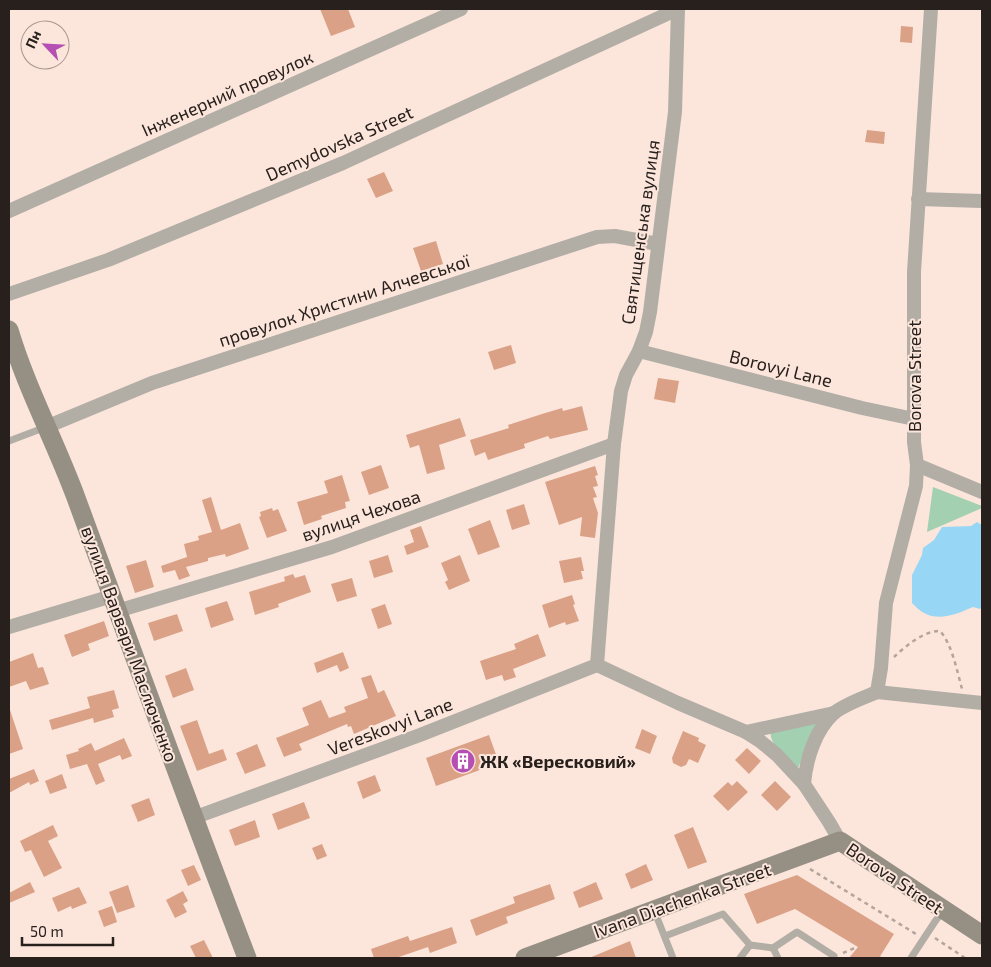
<svg xmlns="http://www.w3.org/2000/svg" width="991" height="967" font-family="'Exo 2',sans-serif">
  <style>
    .green { fill: #a2d0b1 }
    .water { fill: #97d7f5 }
    .building { fill: #daa186 }
    .lines { fill: none; stroke-linecap: round; stroke-linejoin: round }
    .path { stroke: #b5a49c; stroke-width: 2.5; stroke-dasharray: 4 4; stroke-linecap: butt }
    .lane { stroke: #b2aea6; stroke-width: 7 }
    .street { stroke: #b2aea6; stroke-width: 14 }
    .secondary { stroke: #969084; stroke-width: 19 }
    .labels { text-anchor: middle; dominant-baseline: central; stroke-width: 4; stroke-linejoin: round; paint-order: stroke }
    .street-label { font-size: 18px; fill: #28201c; stroke: #fce6dc }
    .poi-label { font-size: 18px; font-weight: bold; fill: #28201c; stroke: #fce6dc; text-anchor: start }
  </style>
  <rect width="100%" height="100%" fill="#fce6dc"/>
  <g class="green">
    <path d="M933,487l49,19v2l-55,24z"/>
    <path d="M820,719l-22,49c-8,-8 -31,-25 -27,-37z"/>
  </g>
  <path class="water" d="M977,522l5,3v82l-2,2 -7,-2c-14,6 -33,15 -49,6 -4,-2 -9,-7 -12,-10v-28l10,-20 1,-7 11,-8 8,-13 29,-1z"/>
  <g class="building">
    <path d="M320,9h28l7,18 -24,9z"/>
    <path d="M901,26l12,1 -1,16 -12,-1z"/>
    <path d="M867,130l18,2 -1,12 -19,-2z"/>
    <path d="M384,172l9,19 -17,7 -9,-19z"/>
    <path d="M436,241l7,23 -22,7 -8,-23z"/>
    <path d="M511,345l5,18 -22,7 -6,-18z"/>
    <path d="M658,378l21,3 -4,22 -21,-4z"/>
    <path d="M582,406l6,24 -38,9 -2,-3 -24,8 1,4 -37,12 -3,-8 -10,4 -5,-16 39,-12 -1,-3 34,-11 20,-6 1,3z"/>
    <path d="M460,418l6,18 -27,9 6,24 -18,5 -8,-29 -9,3 -4,-13z"/>
    <path d="M381,465l8,23 -20,7 -8,-23z"/>
    <path d="M595,466l3,9 -3,1 3,10 -5,1 4,10 -4,1 5,15 -3,25 -15,-2 2,-19 -23,8 -14,-43z"/>
    <path d="M342,475l8,26 -5,1 1,6 -25,8 1,3 -18,6 -7,-23 31,-9 -4,-12z"/>
    <path d="M211,497l10,33 19,-7 9,26 -23,8 -1,-3 -17,4v3l-22,6 4,9 -11,4 -4,-10 -12,3 -2,-7 26,-9 -3,-13 15,-4 -1,-4 14,-4 -10,-32z"/>
    <path d="M524,504l6,20 -18,6 -6,-20z"/>
    <path d="M272,508l1,3 5,-2 9,22 -20,7 -8,-21 2,-1 -1,-4z"/>
    <path d="M490,520l10,27 -22,8 -10,-26z"/>
    <path d="M421,526l8,21 -22,8 -3,-9 10,-4 -4,-12z"/>
    <path d="M388,555l5,17 -19,6 -5,-17z"/>
    <path d="M460,555l10,26 -21,9 -4,-8 3,-2 -7,-17z"/>
    <path d="M581,557l3,14h-3l2,8 -19,4 -5,-22z"/>
    <path d="M146,560l8,27 -19,6 -9,-27z"/>
    <path d="M293,574l2,4 10,-3 6,17 -33,12 1,3 -24,8 -6,-23 36,-11 -1,-4z"/>
    <path d="M352,578l5,18 -20,6 -6,-18z"/>
    <path d="M572,595l3,9 -2,1 6,16 -13,4 -1,-3 -16,6 -7,-23z"/>
    <path d="M227,601l7,19 -23,8 -6,-20z"/>
    <path d="M385,604l7,20 -14,5 -7,-20z"/>
    <path d="M177,614l6,17 -29,10 -6,-18z"/>
    <path d="M104,621l5,15 -21,8 2,6 -18,7 -8,-22z"/>
    <path d="M538,634l8,22 -33,13 3,8 -12,4 -2,-6 -16,5 -6,-19 36,-12 -2,-5z"/>
    <path d="M343,652l6,16 -9,4 -3,-7 -20,8 -3,-10z"/>
    <path d="M33,653l5,15 5,-1 6,17 -19,6 -4,-9 -17,6v-25z"/>
    <path d="M186,668l8,22 -21,8 -8,-22z"/>
    <path d="M371,675l7,18 6,-3 12,26 -42,18 -3,-8 -3,1 -1,-3 -48,20 3,6 -18,7 -8,-19 33,-13 -7,-17 19,-8 8,18 17,-6 -2,-5 24,-9 -7,-20z"/>
    <path d="M114,690l5,18 -7,2 2,7 -20,6 -1,-5 -41,12 -3,-10 41,-12 -3,-11z"/>
    <path d="M10,710l13,39 -14,5v-43z"/>
    <path d="M197,720l12,34 14,-5 4,11 -30,11 -17,-45z"/>
    <path d="M642,729l15,7 -7,18 -15,-6z"/>
    <path d="M683,731l16,7 -1,3 8,4 -8,18 -9,-4 -3,6 -5,2 -8,-4 -1,-5z"/>
    <path d="M489,735l10,28 -63,23 -10,-28z"/>
    <path d="M124,738l8,18 -10,4 -2,-5 -22,9 7,17 -9,4 -9,-21 -17,5 -4,-14 13,-4 -1,-2 13,-6 4,8z"/>
    <path d="M257,744l9,22 -21,8 -9,-21z"/>
    <path d="M747,748l14,13 -12,13 -14,-14z"/>
    <path d="M34,769l5,12 -9,4 -1,-3 -20,11v-14z"/>
    <path d="M62,774l5,14 -17,6 -5,-13z"/>
    <path d="M375,775l6,16 -18,8 -6,-17z"/>
    <path d="M737,781l11,11 -20,19 -15,-15 15,-14 4,4z"/>
    <path d="M775,781l16,16 -14,14 -16,-16z"/>
    <path d="M149,798l6,17 -17,7 -7,-17z"/>
    <path d="M304,802l6,16 -32,12 -6,-16z"/>
    <path d="M255,820l5,17 -25,9 -6,-16z"/>
    <path d="M53,825l5,11 -10,5 14,27 -18,9 -13,-27 -6,2 -5,-11z"/>
    <path d="M693,827l14,35 -19,7 -14,-34z"/>
    <path d="M322,844l5,12 -10,4 -5,-12z"/>
    <path d="M646,864l7,16 -22,9 -6,-15z"/>
    <path d="M194,865l7,15 -13,6 -7,-16z"/>
    <path d="M797,875l97,59 -15,24h-30l9,-11 -63,-38 -38,15 -13,-30z"/>
    <path d="M30,882l5,10 -26,11v-10z"/>
    <path d="M596,882l7,17 -24,9 -6,-16z"/>
    <path d="M550,884l5,15 -49,18 2,6 -32,13 -6,-16 45,-17 -2,-6z"/>
    <path d="M128,885l7,22 -18,6 -8,-21z"/>
    <path d="M79,887l8,16 -15,6 -1,-3 -13,6 -6,-14z"/>
    <path d="M183,891l5,10 -5,3 4,8 -12,6 -9,-18z"/>
    <path d="M112,906l5,16 -13,5 -6,-16z"/>
    <path d="M452,927l5,16 -27,10 -2,-6 -32,11h-22l-3,-9 37,-13 2,5z"/>
    <path d="M204,940l9,18h-17l-6,-12z"/>
    <path d="M630,941l6,17h-47z"/>
  </g>
  <g class="lines">
    <g class="path">
      <path d="M894,657c12,-11 29,-26 46,-26 12,13 17,40 22,58"/>
      <path d="M810,869l106,65"/>
      <path d="M935,938l30,20"/>
      <path d="M843,953l14,-6"/>
      <path d="M880,958h2"/>
    </g>
    <g class="lane">
      <path d="M9,441l37,-14"/>
      <path d="M654,910l19,48"/>
      <path d="M665,936l58,-22 27,31 -10,13"/>
      <path d="M750,945l23,3 24,-16 37,24 -1,2"/>
      <path d="M773,948l5,10"/>
      <path d="M911,958l25,-38 7,-8"/>
    </g>
    <g class="street">
      <path d="M918,199l64,2"/>
      <path d="M9,211l452,-202"/>
      <path d="M9,294l99,-34 235,-97 335,-154"/>
      <path d="M639,351l223,57 52,11"/>
      <path d="M46,427l106,-44 445,-146 18,-1 43,8"/>
      <path d="M917,465l65,27"/>
      <path d="M117,611l215,-64 282,-103"/>
      <path d="M9,627l103,-31"/>
      <path d="M597,665l17,-221 7,-53 5,-16 13,-24 7,-19 4,-20 25,-200 3,-103"/>
      <path d="M597,665l81,38 68,29 14,9 17,14 27,29"/>
      <path d="M877,692l105,11"/>
      <path d="M746,732l88,-19"/>
      <path d="M193,818l227,-83 177,-70"/>
      <path d="M840,841l-11,-19 -25,-38c2,-24 11,-54 30,-71 11,-9 29,-15 43,-21l4,-24 5,-65 30,-117 1,-21 -3,-23v-170l17,-263"/>
    </g>
    <g class="secondary">
      <path d="M9,330c17,57 45,109 66,165 57,155 113,309 172,463"/>
      <path d="M525,958l315,-117 142,94"/>
    </g>
  </g>
  <defs>
    <symbol id="building-disc" viewBox="-11 -11 22 22"><circle r="9.5" fill="#b54fb3" stroke="#fce6dc"/><path d="M-4-6H4V6H1V3H-1V6H-4ZM-2.5-4.3h1.7v1.8h-1.7ZM.8-4.3h1.7v1.8H.8ZM-2.5-1h1.7V.8h-1.7ZM.8-1h1.7V.8H.8Z" fill="#fff"/></symbol>
  </defs>
  <g fill-rule="evenodd">
    <use href="#building-disc" x="449" y="747" width="28" height="28"/>
  </g>
  <g class="labels">
    <g class="street-label">
      <text transform="translate(227 93) rotate(-24)">Інженерний провулок</text>
      <text transform="translate(339 143) rotate(-24)">Demydovska Street</text>
      <text transform="translate(640 232) rotate(-82)">Святищенська вулиця</text>
      <text transform="translate(344 300) rotate(-18)">провулок Христини Алчевської</text>
      <text transform="translate(781 368) rotate(14)">Borovyi Lane</text>
      <text transform="translate(914 376) rotate(-90)">Borova Street</text>
      <text transform="translate(361 515) rotate(-19)">вулиця Чехова</text>
      <text transform="translate(130 644) rotate(70)">вулиця Варвари Маслюченко</text>
      <text transform="translate(390 726) rotate(-21)">Vereskovyi Lane</text>
      <text transform="translate(895 878) rotate(34)">Borova Street</text>
      <text transform="translate(682 900) rotate(-20)">Ivana Diachenka Street</text>
    </g>
    <g class="poi-label">
      <text x="480" y="761">ЖК «Вересковий»</text>
    </g>
  </g>
  <rect width="991" height="967" fill="none" stroke="#28201c" stroke-width="20"/>
  <g transform="translate(45 45) rotate(295)"><circle r="24" fill="#fce6dc" stroke="#a7978f"/>
  <path d="M0-4L9 19L0 12L-9 19Z" fill="#b54fb3"/>
  <text y="-8" font-size="14" font-weight="bold" text-anchor="middle" fill="#28201c">Пн</text>
  </g>
  <path d="M22 937v8h91v-8" fill="none" stroke="#28201c" stroke-width="2.5"/>
  <text x="30" y="937" font-size="15" fill="#28201c" stroke="#fce6dc" stroke-width="4" paint-order="stroke">50 m</text>
</svg>
